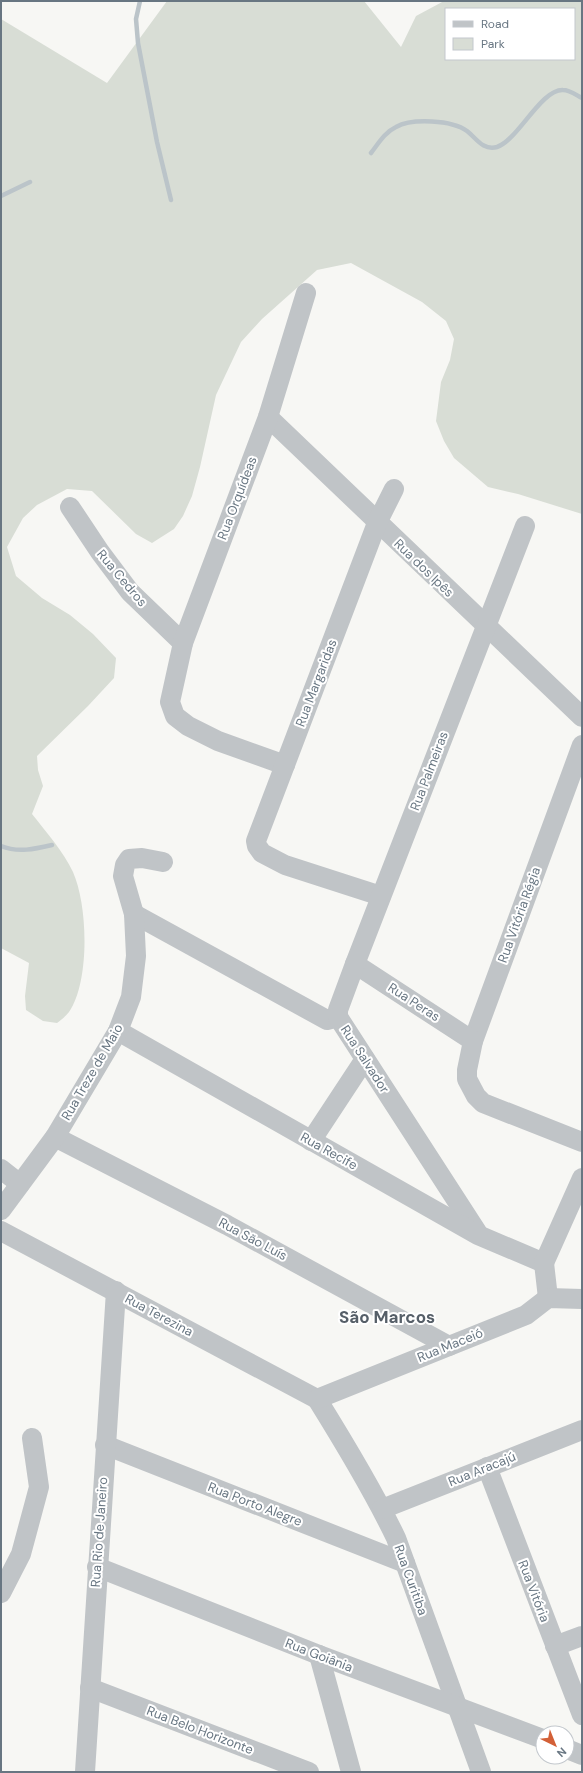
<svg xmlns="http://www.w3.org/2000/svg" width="583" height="1773" font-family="'DM Sans',sans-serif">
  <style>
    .green { fill: #d8ddd5; fill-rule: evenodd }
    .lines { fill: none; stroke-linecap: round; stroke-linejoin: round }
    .stream { stroke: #bbc4c9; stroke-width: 4.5 }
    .minor { stroke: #c0c4c7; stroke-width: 20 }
    .labels { text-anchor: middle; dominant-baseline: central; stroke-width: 4; stroke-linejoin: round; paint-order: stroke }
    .street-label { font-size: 13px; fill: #687682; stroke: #fff }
    .district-label { font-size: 17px; font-weight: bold; fill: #565f68; stroke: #fff }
  </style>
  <rect width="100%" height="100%" fill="#f7f7f4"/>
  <path class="green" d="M167,1h197l37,46 15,-31 28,-15h138v513l-64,-20 -30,-7 -34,-29 -10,-17 -8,-20 5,-39 9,-22 4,-21 -8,-18 -24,-19 -71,-39 -34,7 -55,49 -21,23 -25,53 -16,72 -8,29 -9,20 -9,13 -22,14 -16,-9 -44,-43 -25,-2 -30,16 -14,13 -16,29 9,29 26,22 28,17 23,19 23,24 -2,20 -26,28 -51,50 1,14 5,16 -11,28c15,19 31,37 41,58 15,34 17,109 -4,140 -3,4 -8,8 -12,11l-14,-2 -17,-11 -1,-14 4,-33 -28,-15v-929l106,64zM446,9h128v50h-128z"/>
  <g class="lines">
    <g class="stream">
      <path d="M140,1l-4,18 2,24 19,99 14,58"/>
      <path d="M371,153c7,-9 14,-21 25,-26 16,-9 56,-7 71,4 9,7 16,20 30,16 21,-7 44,-58 66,-57 7,0 13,5 19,8"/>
      <path d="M1,196l29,-14"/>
      <path d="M1,846c17,7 34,3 51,-1"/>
    </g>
    <g class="minor">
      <path d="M268,417l314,300"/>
      <path d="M70,507l30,45 30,40 53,51"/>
      <path d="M582,745l-109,296 -6,29v9l9,17 7,7 99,39"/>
      <path d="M285,765l-67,-24 -30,-15 -13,-10 -5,-14 13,-59 85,-226 38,-124"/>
      <path d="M381,896l-96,-31 -23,-12 -5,-7 -1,-5 121,-318 17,-34"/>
      <path d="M134,914l193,106 11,-3"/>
      <path d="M355,964l118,77"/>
      <path d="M338,1017v-7l17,-46 170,-438"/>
      <path d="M338,1017l139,215"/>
      <path d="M118,1031l360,204 66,28"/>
      <path d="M55,1137l172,88 222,121"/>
      <path d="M311,1141l54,-82"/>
      <path d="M1,1169l19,15"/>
      <path d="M1,1210l54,-73 63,-106 13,-34 5,-41 -2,-42 -11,-38 2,-11 4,-6 13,-1 21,4"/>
      <path d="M1,1231l316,168"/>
      <path d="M544,1263l38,-85"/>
      <path d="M544,1263l4,35"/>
      <path d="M317,1399c28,45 56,91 79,139l85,234"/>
      <path d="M317,1399l209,-84 22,-17 34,1"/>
      <path d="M105,1445l300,118"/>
      <path d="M487,1467l95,248"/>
      <path d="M382,1509l200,-79"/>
      <path d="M97,1567l222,88 224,84"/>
      <path d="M1,1593l20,-39 18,-67 -7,-49"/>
      <path d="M555,1646l27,-10"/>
      <path d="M319,1655l32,117"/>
      <path d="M90,1688l219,84"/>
      <path d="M567,1749l15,6"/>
      <path d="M85,1772l31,-481"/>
    </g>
  </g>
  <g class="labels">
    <g class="street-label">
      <text transform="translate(237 498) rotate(-69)">Rua Orquídeas</text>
      <text transform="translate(424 568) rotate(44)">Rua dos Ipês</text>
      <text transform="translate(122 578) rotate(50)">Rua Cedros</text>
      <text transform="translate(316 683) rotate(-69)">Rua Margaridas</text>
      <text transform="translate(429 771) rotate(-69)">Rua Palmeiras</text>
      <text transform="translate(519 915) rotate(-70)">Rua Vitória Régia</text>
      <text transform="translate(414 1002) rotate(33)">Rua Peras</text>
      <text transform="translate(365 1059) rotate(57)">Rua Salvador</text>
      <text transform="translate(92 1072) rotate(-60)">Rua Treze de Maio</text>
      <text transform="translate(329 1151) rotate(29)">Rua Recife</text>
      <text transform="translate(253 1239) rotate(28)">Rua São Luís</text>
      <text transform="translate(159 1315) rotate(28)">Rua Terezina</text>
      <text transform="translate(450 1345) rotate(-22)">Rua Maceió</text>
      <text transform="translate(482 1469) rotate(-22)">Rua Aracajú</text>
      <text transform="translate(255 1504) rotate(21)">Rua Porto Alegre</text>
      <text transform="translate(99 1532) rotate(-86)">Rua Rio de Janeiro</text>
      <text transform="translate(411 1580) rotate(70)">Rua Curitiba</text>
      <text transform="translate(534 1591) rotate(69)">Rua Vitória</text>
      <text transform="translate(319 1655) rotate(21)">Rua Goiânia</text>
      <text transform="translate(200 1730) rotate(21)">Rua Belo Horizonte</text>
    </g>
    <g class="district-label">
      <text x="387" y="1317">São Marcos</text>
    </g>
  </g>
  <rect width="583" height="1773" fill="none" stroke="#687682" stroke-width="4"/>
  <rect x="445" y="8" width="130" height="52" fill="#ffffff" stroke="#c3c8cd"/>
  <rect x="453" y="21" width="20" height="6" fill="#c0c4c7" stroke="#c3c8cd"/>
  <text x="481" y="28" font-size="12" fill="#687682">Road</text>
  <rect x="453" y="38" width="20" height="12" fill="#d8ddd5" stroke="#c3c8cd"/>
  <text x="481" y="48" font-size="12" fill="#687682">Park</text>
  <g transform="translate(555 1745) rotate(137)"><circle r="19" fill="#ffffff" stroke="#c3c8cd"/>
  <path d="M0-3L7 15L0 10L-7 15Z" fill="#d36037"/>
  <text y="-6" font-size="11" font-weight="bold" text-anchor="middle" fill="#687682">N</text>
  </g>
</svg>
